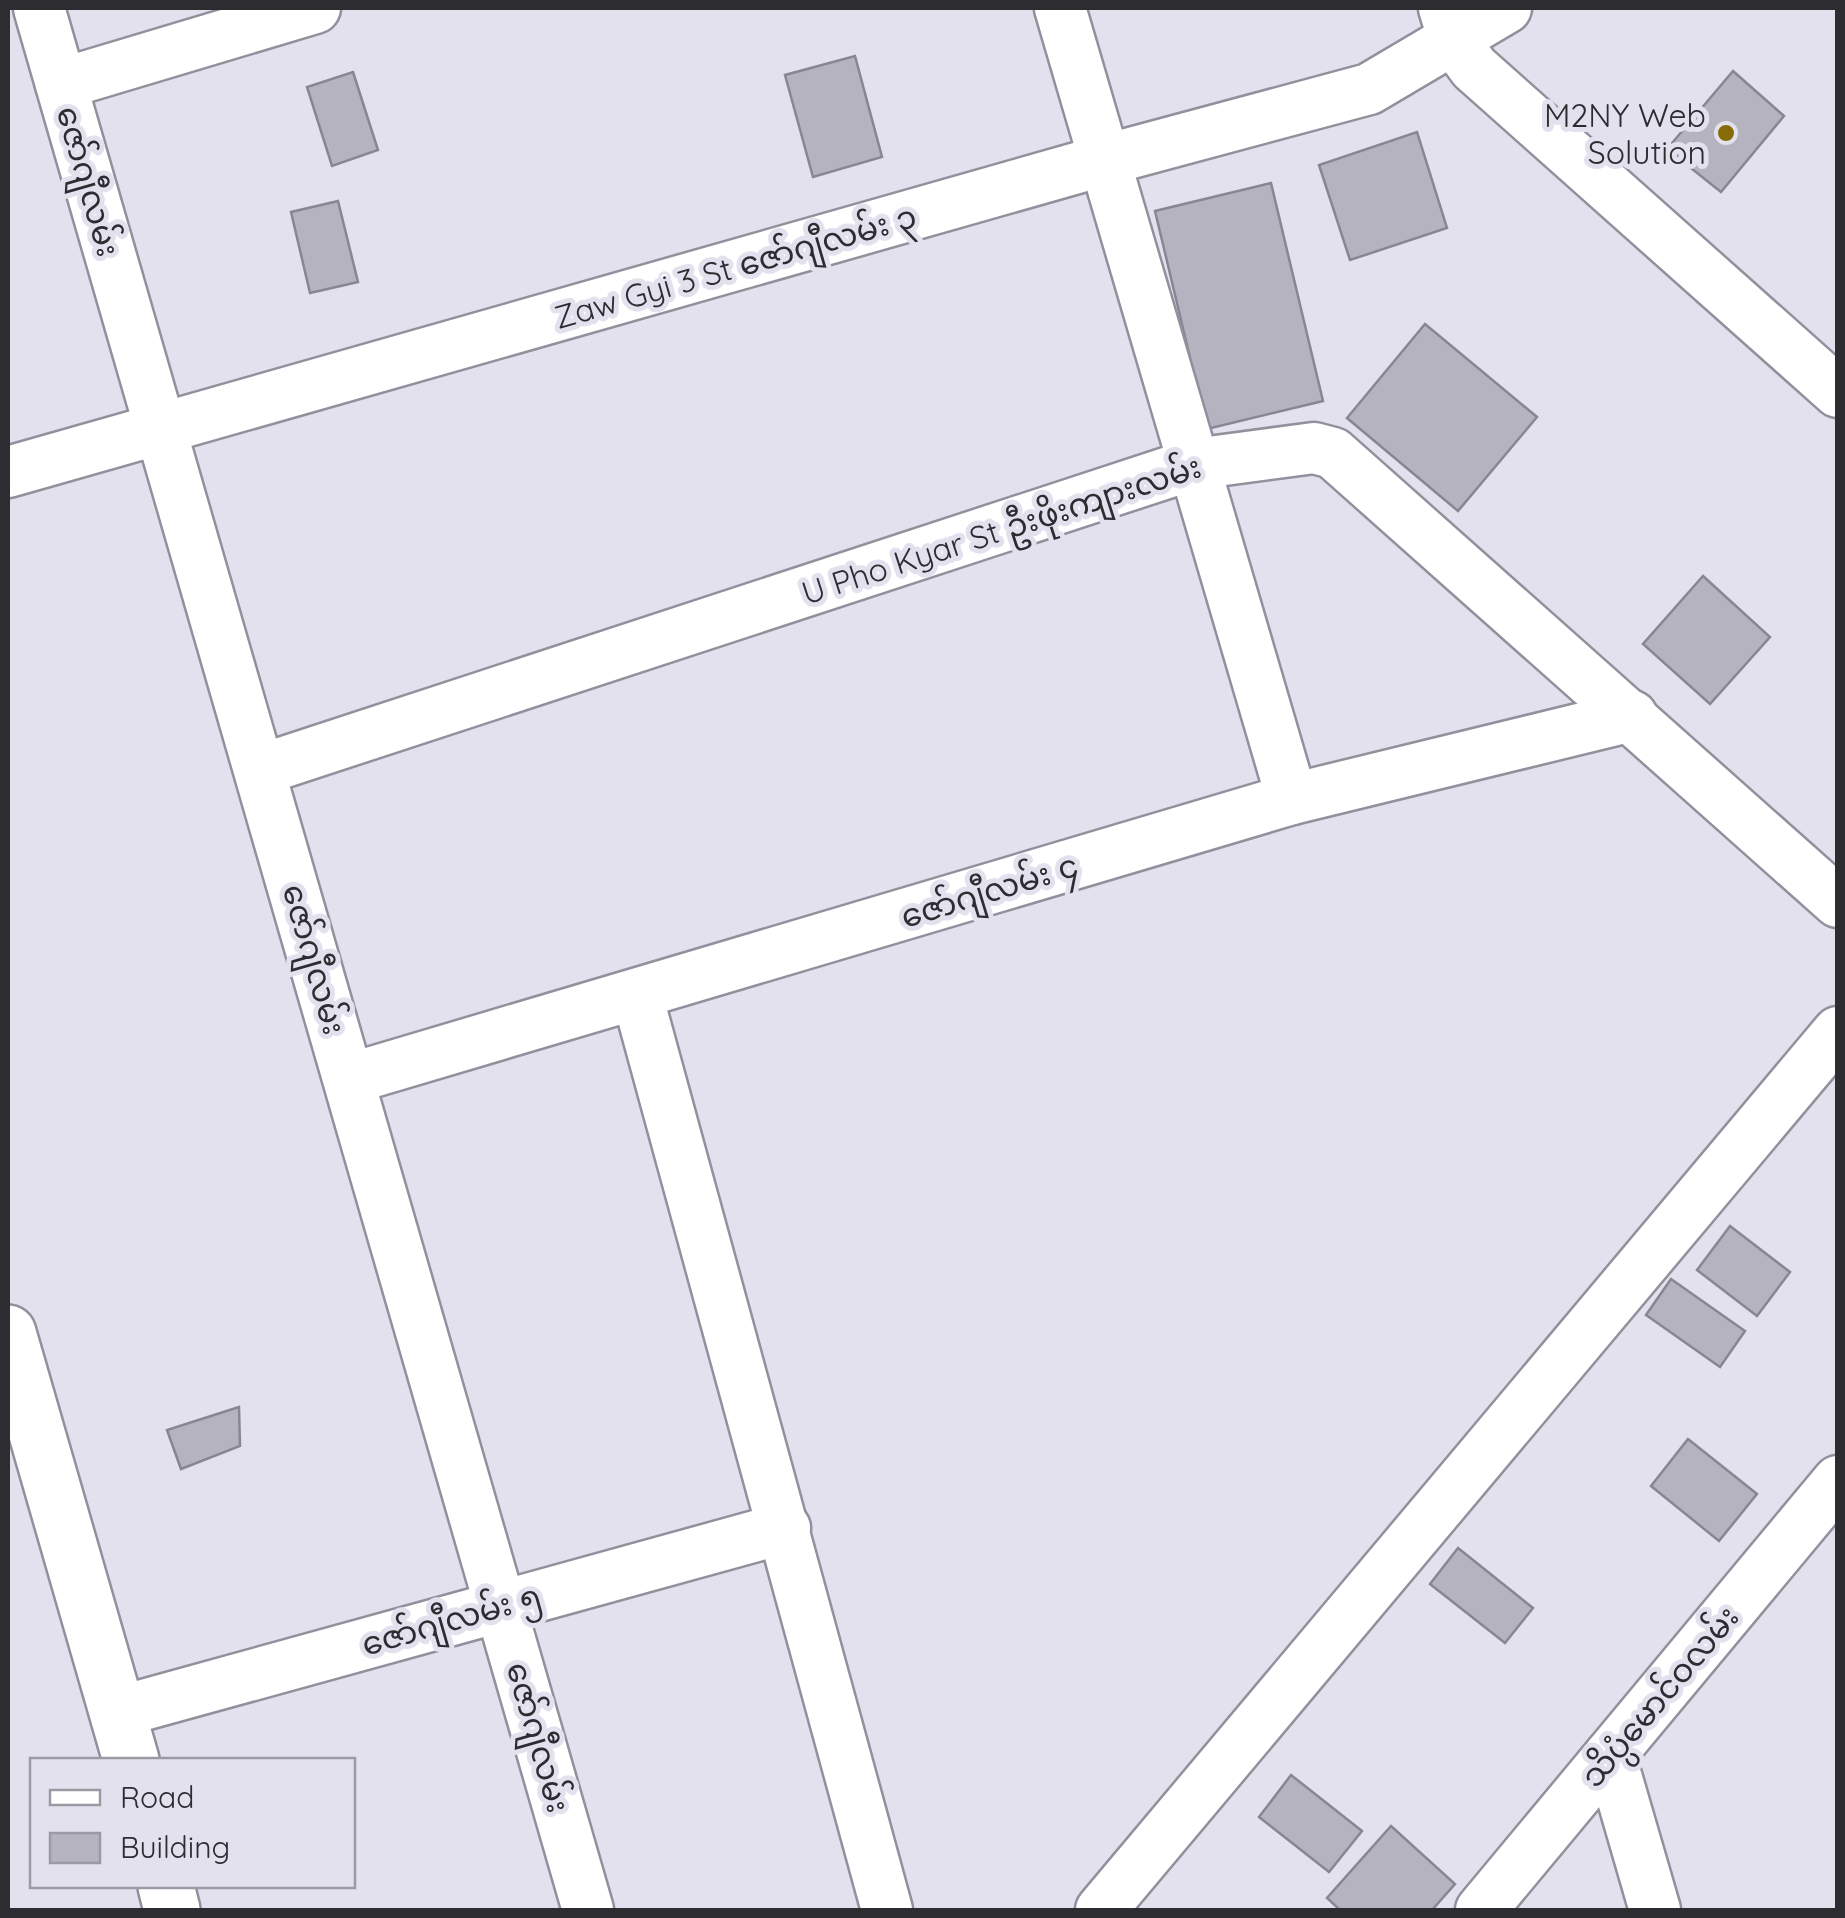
<svg xmlns="http://www.w3.org/2000/svg" width="1845" height="1918" font-family="Quicksand,'Noto Sans Myanmar',sans-serif">
  <style>
    .building { fill: #b6b3c1; stroke: #898693; stroke-width: 2.5 }
    .lines { fill: none; stroke-linecap: round; stroke-linejoin: round }
    .minor-casing { stroke: #93909d; stroke-width: 55 }
    .tertiary-casing { stroke: #93909d; stroke-width: 60 }
    .minor { stroke: #fff; stroke-width: 50 }
    .tertiary { stroke: #fff; stroke-width: 55 }
    .poi-dot { fill: #866b07; stroke: #e4e1ef; stroke-width: 4 }
    .labels { text-anchor: middle; dominant-baseline: central; stroke-width: 10; stroke-linejoin: round; paint-order: stroke }
    .poi-label { font-size: 32px; fill: #2d2c31; stroke: #e4e1ef; text-anchor: end }
    .street-label { font-size: 32px; fill: #2d2c31; stroke: #e4e1ef }
  </style>
  <rect width="100%" height="100%" fill="#e4e1ef"/>
  <g class="building">
    <path d="M855,56l27,101 -69,20 -28,-102z"/>
    <path d="M1733,71l51,45 -63,76 -54,-43z"/>
    <path d="M353,72l25,78 -46,16 -25,-79z"/>
    <path d="M1417,132l30,96 -97,32 -31,-95z"/>
    <path d="M1271,183l52,218 -116,28 -52,-218z"/>
    <path d="M338,201l20,81 -48,11 -19,-81z"/>
    <path d="M1425,324l112,93 -79,94 -111,-93z"/>
    <path d="M1703,576l67,61 -60,67 -67,-60z"/>
    <path d="M1730,1226l60,46 -33,44 -60,-46z"/>
    <path d="M1671,1279l74,52 -25,36 -74,-52z"/>
    <path d="M239,1407l1,39 -59,23 -14,-39z"/>
    <path d="M1688,1439l69,55 -38,47 -68,-55z"/>
    <path d="M1458,1548l75,60 -28,35 -75,-59z"/>
    <path d="M1291,1775l71,56 -33,41 -70,-55z"/>
    <path d="M1391,1826l64,58 -23,26h-92l-13,-12z"/>
  </g>
  <g class="lines">
    <defs>
      <g id="minor">
        <path d="M39,8l549,1902"/>
        <path d="M1060,8l232,791"/>
        <path d="M1444,8l10,33 20,27 364,324"/>
        <path d="M61,84l254,-76"/>
        <path d="M8,472l1097,-312 264,-71 137,-81"/>
        <path d="M260,770l934,-306 120,-16 19,5 505,449"/>
        <path d="M637,995l250,915"/>
        <path d="M349,1079l943,-280 340,-83"/>
        <path d="M118,1712l667,-184"/>
        <path d="M1610,1755l45,155"/>
        <path d="M1101,1910l737,-878"/>
        <path d="M1481,1910l357,-429"/>
      </g>
      <g id="tertiary">
        <path d="M8,1333l123,427"/>
        <path d="M166,1886l6,24"/>
      </g>
    </defs>
    <use href="#minor" class="minor-casing"/>
    <use href="#tertiary" class="tertiary-casing"/>
    <use href="#minor" class="minor"/>
    <use href="#tertiary" class="tertiary"/>
  </g>
  <circle class="poi-dot" cx="1726" cy="133" r="10"/>
  <g class="labels">
    <g class="poi-label">
      <text x="1706" y="115">M2NY Web<tspan x="1706" dy="37">Solution</tspan></text>
    </g>
    <g class="street-label">
      <text transform="translate(89 181) rotate(74)">ဇော်ဂျီလမ်း</text>
      <text transform="translate(735 266) rotate(-16)">Zaw Gyi 3 St ဇော်ဂျီလမ်း ၃</text>
      <text transform="translate(1001 529) rotate(-18)">U Pho Kyar St ဦးဖိုးကျားလမ်း</text>
      <text transform="translate(989 890) rotate(-17)">ဇော်ဂျီလမ်း ၄</text>
      <text transform="translate(315 959) rotate(74)">ဇော်ဂျီလမ်း</text>
      <text transform="translate(451 1619) rotate(-16)">ဇော်ဂျီလမ်း ၅</text>
      <text transform="translate(1659 1696) rotate(-50)">သိပ္ပံမောင်ဝလမ်း</text>
      <text transform="translate(539 1737) rotate(74)">ဇော်ဂျီလမ်း</text>
    </g>
  </g>
  <rect width="1845" height="1918" fill="none" stroke="#2d2c31" stroke-width="20"/>
  <rect x="30" y="1758" width="325" height="130" fill="#e4e1ef" stroke="#9b99a3" stroke-width="2.5"/>
  <rect x="50" y="1790" width="50" height="15" fill="#ffffff" stroke="#9b99a3" stroke-width="2.5"/>
  <text x="120" y="1808" font-size="30" fill="#2d2c31">Road</text>
  <rect x="50" y="1833" width="50" height="30" fill="#b6b3c1" stroke="#9b99a3" stroke-width="2.5"/>
  <text x="120" y="1858" font-size="30" fill="#2d2c31">Building</text>
</svg>
